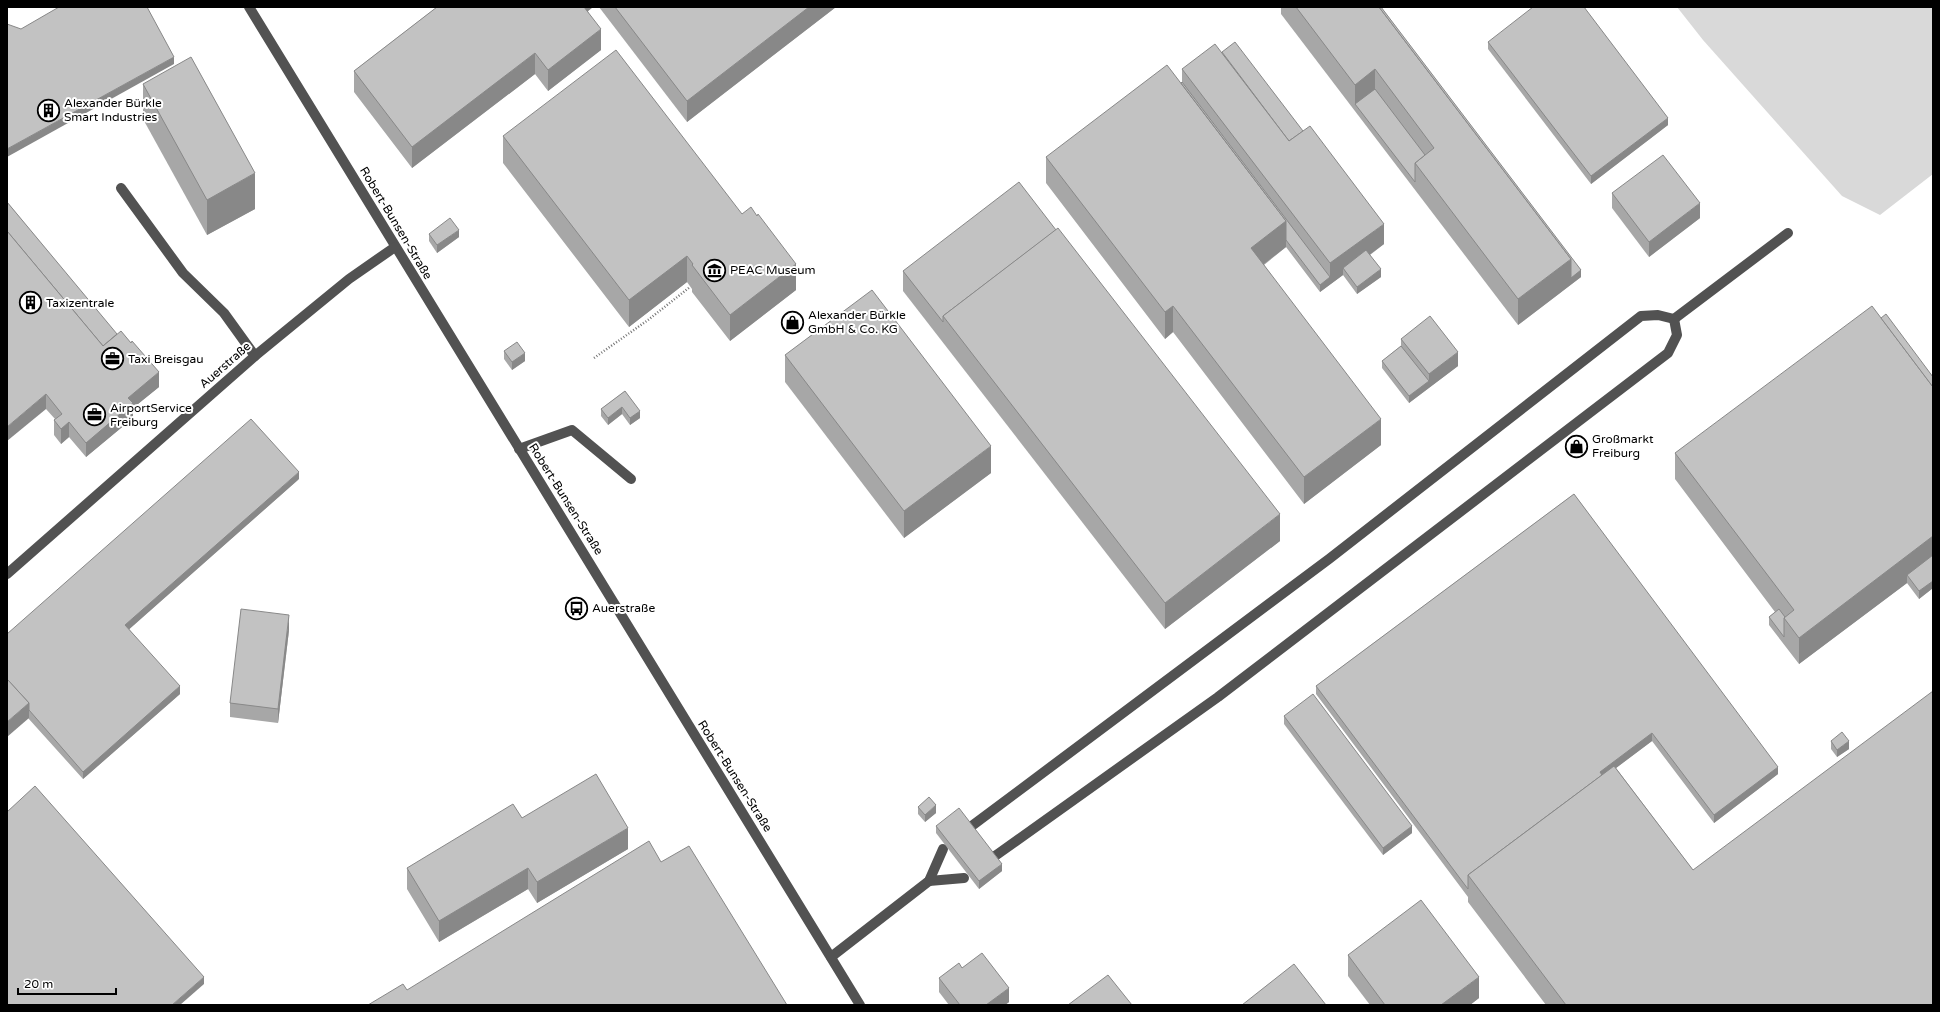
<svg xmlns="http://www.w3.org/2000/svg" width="1940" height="1012" font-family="'Varela Round',sans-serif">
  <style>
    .green { fill: #d9d9d9 }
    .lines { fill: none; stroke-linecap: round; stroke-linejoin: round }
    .path { stroke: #747474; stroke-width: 2.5; stroke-dasharray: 1 2; stroke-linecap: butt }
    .minor { stroke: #525252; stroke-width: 10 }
    .wall { fill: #a7a7a7 }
    .shaded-wall { fill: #888 }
    .building { fill: #c2c2c2; stroke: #888 }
    .labels { text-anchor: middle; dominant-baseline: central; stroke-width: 4; stroke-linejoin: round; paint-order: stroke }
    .poi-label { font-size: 12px; fill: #000; stroke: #fff; text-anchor: start }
    .street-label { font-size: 12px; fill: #000; stroke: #fff }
  </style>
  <rect width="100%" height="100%" fill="#fff"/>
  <path class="green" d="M1677,7h256v167l-53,41 -38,-19 -139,-156z"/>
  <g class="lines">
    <path class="path" d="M594,358l54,-38 42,-33"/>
    <g class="minor">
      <path d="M249,7l611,998"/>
      <path d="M121,188l62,85 41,40 31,43"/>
      <path d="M1674,319l114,-86"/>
      <path d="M519,449l53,-19 59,49"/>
      <path d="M7,574l248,-218 94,-77 46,-32"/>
      <path d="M973,825l356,-266 312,-243 17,-1 16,4"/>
      <path d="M995,856l223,-159 450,-344 9,-18 -3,-16"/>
      <path d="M929,881l35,-3"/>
      <path d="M831,957l98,-76 14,-32"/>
    </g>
  </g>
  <g class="wall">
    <path d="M437,7h156l-5,4 13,39 -53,41 -13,-17 -123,94 -58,-76v-21z"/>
    <path d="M599,7h237l-149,115z"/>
    <path d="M1281,7h100l200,270 -63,48 -237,-311z"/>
    <path d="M1488,42l180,83 -77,59 -103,-135z"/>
    <path d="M1222,52l162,192 -14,11 11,22 -24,17 -14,-19 -23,17 -34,-45 -22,18 117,180 -77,59 -131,-172 -8,7 -119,-156v-26l135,-74 1,-1v-13z"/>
    <path d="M143,84l112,125 -48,26 -64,-116z"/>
    <path d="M503,136l293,154 -66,51 -38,-49v-3l-5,-7 -58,45 -126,-164z"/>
    <path d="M1612,193l88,25 -51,39 -37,-49z"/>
    <path d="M7,202l152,185 -26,21v10l-47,39 -17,-20 -8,7 -7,-9v-15l1,-1 -9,-10z"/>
    <path d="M1056,230l224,311 -115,88 -262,-338v-20z"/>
    <path d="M429,234l30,3 -22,16 -8,-12z"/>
    <path d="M1881,318l52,59v211l-14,11 -12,-16 -108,81 -30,-39v-8l6,-5 -100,-133v-26z"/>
    <path d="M1401,339l57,27 -49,37 -27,-35v-7l19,-15z"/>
    <path d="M504,351l21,10 -13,9 -8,-11z"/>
    <path d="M785,355l206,118 -87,65 -119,-156z"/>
    <path d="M625,391l15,27 -10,7 -8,-11 -14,11 -7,-9v-7z"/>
    <path d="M299,479l-170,150 51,65 -97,85 -55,-61 -21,-84z"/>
    <path d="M1574,494l204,280 -64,49 -62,-82 -36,27 77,102 240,135h-387l-78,-103v-5l-152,-203v-8z"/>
    <path d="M289,630l-11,93 -48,-6v-14z"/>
    <path d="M1284,716l128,117 -29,22 -99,-131z"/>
    <path d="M1831,741l18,8 -12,8 -6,-8z"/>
    <path d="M918,807l18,6 -11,9 -7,-8z"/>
    <path d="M522,818l106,31 -91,54 -9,-14 -89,53 -32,-53v-21z"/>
    <path d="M936,826l66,45 -23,18 -43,-56z"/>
    <path d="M1348,955l131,43 -9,7h-100l-22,-29z"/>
    <path d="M939,978l70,24 -4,3h-56l-10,-13z"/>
  </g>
  <g class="shaded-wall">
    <path d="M578,7h15l-15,12z"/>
    <path d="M809,7h27l-149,115v-21z"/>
    <path d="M601,29v21l-53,41v-21z"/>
    <path d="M535,53v21l-123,94v-21z"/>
    <path d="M174,57v7l-167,93v-8z"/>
    <path d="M1375,69v27l-20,8v-19z"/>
    <path d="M1668,118v7l-77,59v-8z"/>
    <path d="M255,173v36l-48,26v-35z"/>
    <path d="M1700,203v15l-51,39v-15z"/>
    <path d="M1286,221v26l-35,27v-26z"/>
    <path d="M1384,224v20l-38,28 -3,-4v7l-23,17v-7l10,-8v-14z"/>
    <path d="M459,230v7l-22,16v-8z"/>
    <path d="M687,256v26l-58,45v-27z"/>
    <path d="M1571,259l10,11v7l-63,48v-26z"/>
    <path d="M796,264v26l-66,51v-26z"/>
    <path d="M1381,269v8l-24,17v-7z"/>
    <path d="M1173,306v26l-8,7v-27z"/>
    <path d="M1458,352v14l-49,37v-7l20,-15v-7z"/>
    <path d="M525,353v8l-13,9v-8z"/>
    <path d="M159,372v15l-26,21v10l-47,39v-14l42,-45z"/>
    <path d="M46,394v15l-39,32v-14z"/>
    <path d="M622,407v7l-14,11v-7z"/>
    <path d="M640,411v7l-10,7v-7z"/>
    <path d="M1381,419v26l-77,59v-27z"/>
    <path d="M69,422v15l-8,7v-15z"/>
    <path d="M991,446v27l-87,65v-27z"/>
    <path d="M299,472v7l-174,154v-8z"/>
    <path d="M1280,514v27l-115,88v-26z"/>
    <path d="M1933,536v27l-26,12v8l-108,81v-26z"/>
    <path d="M1933,581v7l-14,11v-8z"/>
    <path d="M289,615v15l-11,93v-14z"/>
    <path d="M180,686v8l-97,85v-7z"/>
    <path d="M29,703v15l-22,19v-15z"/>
    <path d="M1652,733v8l-52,39v-8z"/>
    <path d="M1849,741v8l-12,8v-7z"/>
    <path d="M1778,767v7l-64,49v-8z"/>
    <path d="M936,805v8l-11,9v-7z"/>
    <path d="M1412,826v7l-29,22v-7z"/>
    <path d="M628,828v21l-91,54v-21z"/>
    <path d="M1002,864v7l-23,18v-8z"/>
    <path d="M528,868v21l-89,53v-21z"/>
    <path d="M204,977v7l-24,21h-8z"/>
    <path d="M1479,977v21l-9,7h-29z"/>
    <path d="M1009,988v14l-4,3h-19z"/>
  </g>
  <g class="building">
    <path d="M59,7h88l27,50 -167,92v-125l14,5z"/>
    <path d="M437,7h147l17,22 -53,41 -13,-17 -123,94 -58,-76z"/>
    <path d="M615,7h194l-122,94z"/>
    <path d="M1296,7h83l192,252 -53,40 -103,-136 19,-15 -59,-79 -20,16z"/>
    <path d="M1379,7h2l200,263 -10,8v-19z"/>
    <path d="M1533,7h51l84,111 -77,58 -103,-134z"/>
    <path d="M1235,42l68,89 -14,10 -67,-89z"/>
    <path d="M1215,44l74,97 21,-15 74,98 -54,39 -148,-194z"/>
    <path d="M616,50l126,164 9,-7 6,9 1,-2 38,50 -66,51 -38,-50 1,-1 -6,-8 -58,44 -126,-164z"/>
    <path d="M191,57l64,116 -48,27 -64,-116z"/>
    <path d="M1167,65l119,156 -35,27 130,171 -77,58 -131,-171 -8,6 -119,-155z"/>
    <path d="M1182,82l148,195 -10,8 -34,-45v-19l-105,-138z"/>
    <path d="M1375,89l50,66 -10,8v19l-60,-78z"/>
    <path d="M1663,155l37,48 -51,39 -37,-49z"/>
    <path d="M1019,182l37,48 -113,86v6l-40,-51z"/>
    <path d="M7,202l110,132 -14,12 -96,-115z"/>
    <path d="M450,218l9,12 -22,15 -8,-11z"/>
    <path d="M1058,228l222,286 -115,89 -222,-287z"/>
    <path d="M7,231l96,115 18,-15 10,12 1,-2 27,31 -31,26 5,5 -47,40 -17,-21 -8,7 -7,-9 8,-6 -16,-20 -39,33z"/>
    <path d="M1366,250l15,19 -24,18 -14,-19z"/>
    <path d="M872,290l119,156 -87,65 -119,-156z"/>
    <path d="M1872,306l61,81v149l-134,102 -15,-20 10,-8 -119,-157z"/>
    <path d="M1886,314l47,63v10l-52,-69z"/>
    <path d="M1430,316l28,36 -29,22 -28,-35z"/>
    <path d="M517,342l8,11 -13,9 -8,-11z"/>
    <path d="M1401,346l28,35 -20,15 -27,-35z"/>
    <path d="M625,391l15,20 -10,7 -8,-11 -14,11 -7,-9z"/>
    <path d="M251,419l48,53 -174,153 55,61 -97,86 -54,-62v-7l-22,-24v-45z"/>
    <path d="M1574,494l204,273 -64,48 -62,-82 -52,39 2,3 -134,100v14l-152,-203z"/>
    <path d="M1933,555v26l-14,10 -12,-16z"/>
    <path d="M241,609l48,6 -11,94 -48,-6z"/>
    <path d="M1779,609l6,8 -1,1v19l-15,-20z"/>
    <path d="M7,679l22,24 -22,19z"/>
    <path d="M1933,691v314h-367l-98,-130 146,-109 79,104z"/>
    <path d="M1313,694l99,132 -29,22 -99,-132z"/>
    <path d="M1842,732l7,9 -12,9 -6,-9z"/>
    <path d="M596,774l32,54 -91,54 -9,-14 -89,53 -32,-53 106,-64 9,14z"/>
    <path d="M35,786l169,191 -32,28h-165v-193z"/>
    <path d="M929,797l7,8 -11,10 -7,-8z"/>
    <path d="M959,808l43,56 -23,17 -43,-55z"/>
    <path d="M649,841l12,21 28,-16 98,159h-419l35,-21 4,6z"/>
    <path d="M1421,900l58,77 -38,28h-56l-37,-50z"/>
    <path d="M982,953l27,35 -23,17h-26l-21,-27 20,-15 3,5z"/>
    <path d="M1294,964l32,41h-84z"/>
    <path d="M1108,975l24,30h-64z"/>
  </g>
  <defs>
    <symbol id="building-ring" viewBox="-11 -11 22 22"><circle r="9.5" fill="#fff" stroke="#000" stroke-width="1.5"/><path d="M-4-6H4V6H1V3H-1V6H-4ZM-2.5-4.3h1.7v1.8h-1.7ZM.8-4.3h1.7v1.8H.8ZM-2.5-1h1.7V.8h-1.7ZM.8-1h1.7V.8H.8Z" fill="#000"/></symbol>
    <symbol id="museum-ring" viewBox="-11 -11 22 22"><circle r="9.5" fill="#fff" stroke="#000" stroke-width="1.5"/><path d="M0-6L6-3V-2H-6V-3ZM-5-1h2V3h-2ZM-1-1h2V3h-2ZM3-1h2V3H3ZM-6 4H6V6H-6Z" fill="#000"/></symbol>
    <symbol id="shop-ring" viewBox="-11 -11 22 22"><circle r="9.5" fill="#fff" stroke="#000" stroke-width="1.5"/><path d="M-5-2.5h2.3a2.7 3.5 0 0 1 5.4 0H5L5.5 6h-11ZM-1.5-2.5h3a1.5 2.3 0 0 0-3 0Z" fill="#000"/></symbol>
    <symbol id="office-ring" viewBox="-11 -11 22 22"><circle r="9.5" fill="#fff" stroke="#000" stroke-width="1.5"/><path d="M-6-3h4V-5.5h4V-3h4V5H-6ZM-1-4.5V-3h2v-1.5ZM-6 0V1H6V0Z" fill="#000"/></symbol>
    <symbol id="bus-ring" viewBox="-11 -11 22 22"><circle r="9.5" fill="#fff" stroke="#000" stroke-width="1.5"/><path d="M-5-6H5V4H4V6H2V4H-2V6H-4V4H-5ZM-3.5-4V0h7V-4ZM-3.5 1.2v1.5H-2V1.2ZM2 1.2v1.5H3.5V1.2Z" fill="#000"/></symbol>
  </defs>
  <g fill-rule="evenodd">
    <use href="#building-ring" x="36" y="98" width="25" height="25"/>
    <use href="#museum-ring" x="702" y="258" width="25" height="25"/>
    <use href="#building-ring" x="18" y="290" width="25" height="25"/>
    <use href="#shop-ring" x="780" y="310" width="25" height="25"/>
    <use href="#office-ring" x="100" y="346" width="25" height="25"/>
    <use href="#office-ring" x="82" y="402" width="25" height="25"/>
    <use href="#shop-ring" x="1564" y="434" width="25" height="25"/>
    <use href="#bus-ring" x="564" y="596" width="25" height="25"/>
  </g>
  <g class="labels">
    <g class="poi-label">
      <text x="64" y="103">Alexander Bürkle<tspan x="64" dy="14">Smart Industries</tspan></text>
      <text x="730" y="270">PEAC Museum</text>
      <text x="46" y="303">Taxizentrale</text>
      <text x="808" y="315">Alexander Bürkle<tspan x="808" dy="14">GmbH &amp; Co. KG</tspan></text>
      <text x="128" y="359">Taxi Breisgau</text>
      <text x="110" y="408">AirportService<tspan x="110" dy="14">Freiburg</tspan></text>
      <text x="1592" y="439">Großmarkt<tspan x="1592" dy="14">Freiburg</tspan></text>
      <text x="592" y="608">Auerstraße</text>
    </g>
    <g class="street-label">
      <text transform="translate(396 223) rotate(59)">Robert-Bunsen-Straße</text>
      <text transform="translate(225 365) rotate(-41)">Auerstraße</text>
      <text transform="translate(566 499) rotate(58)">Robert-Bunsen-Straße</text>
      <text transform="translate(735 776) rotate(58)">Robert-Bunsen-Straße</text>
    </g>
  </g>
  <rect width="1940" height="1012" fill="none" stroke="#000000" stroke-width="16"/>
  <path d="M18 988v6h98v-6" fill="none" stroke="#000000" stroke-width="2"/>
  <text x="24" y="988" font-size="12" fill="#000000" stroke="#ffffff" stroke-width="3" paint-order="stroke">20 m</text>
</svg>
